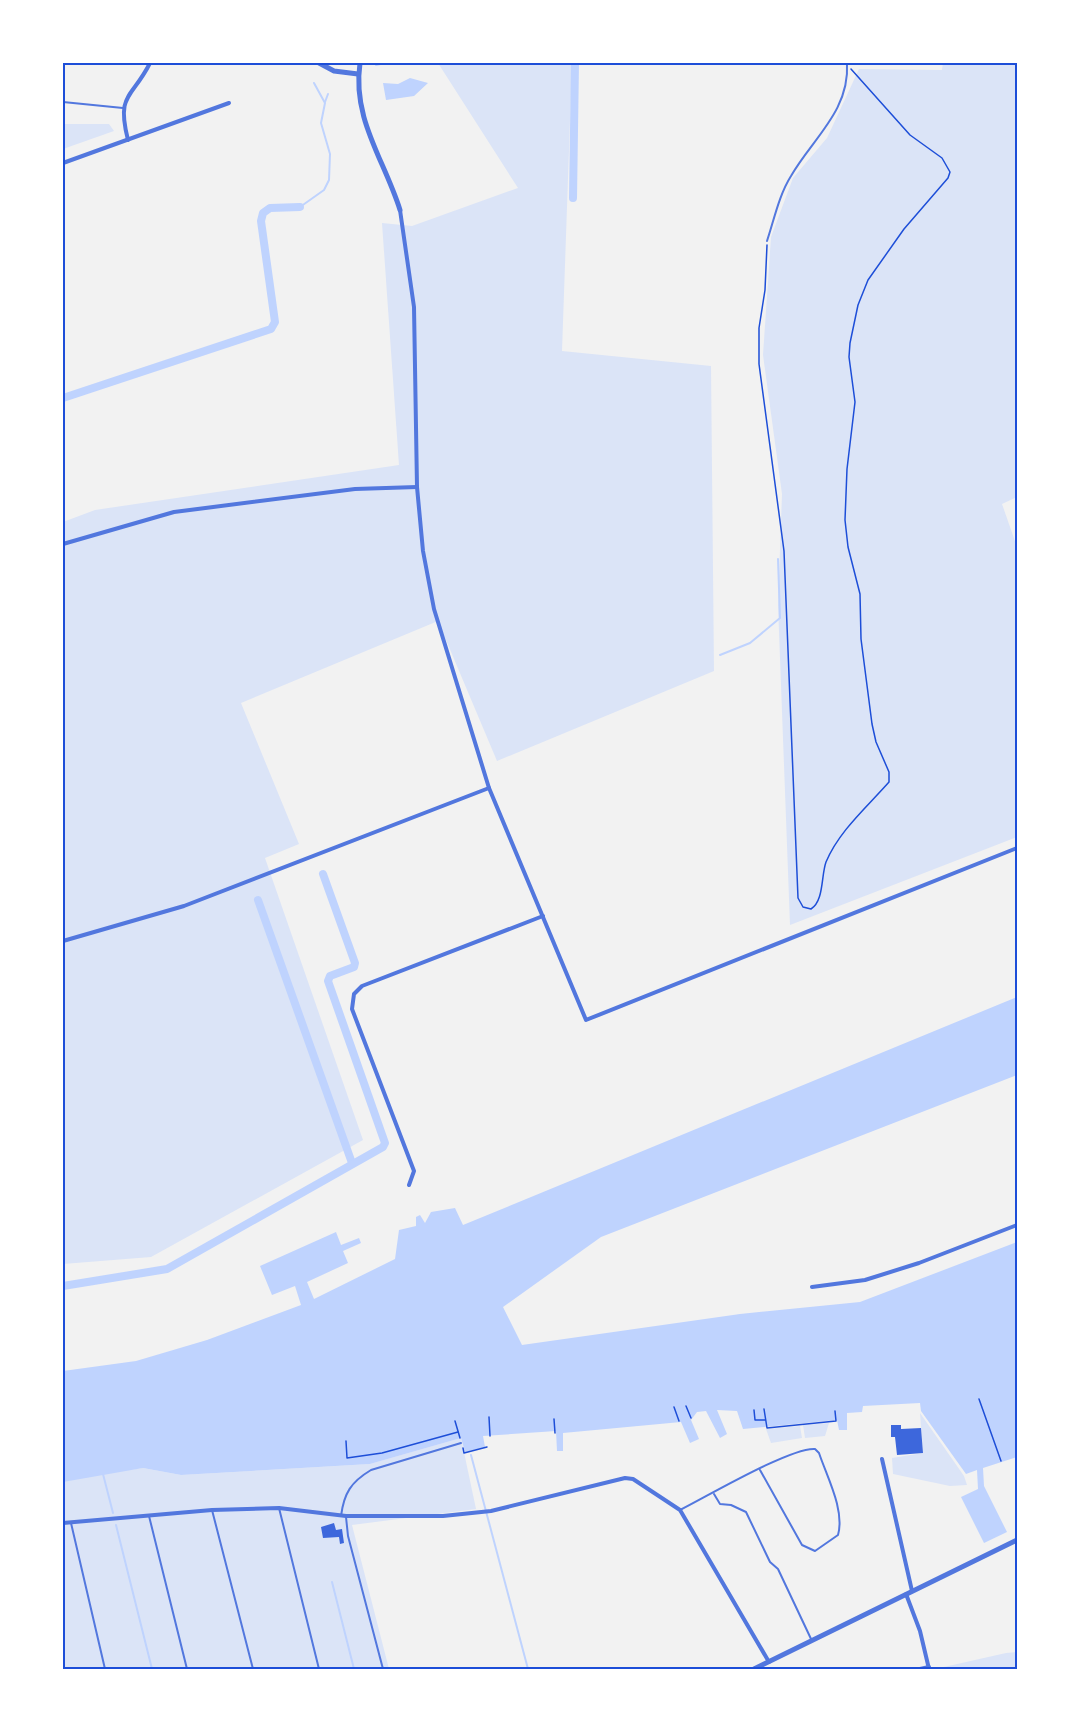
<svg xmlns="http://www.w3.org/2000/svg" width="1080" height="1732" font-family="Spectral,serif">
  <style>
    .green { fill: #dbe4f7 }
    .water { fill: #bfd3fe }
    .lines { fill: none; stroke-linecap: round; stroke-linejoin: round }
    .stream { stroke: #bfd3fe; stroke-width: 2 }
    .canal { stroke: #bfd3fe; stroke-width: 8 }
    .building { fill: #3d67dc }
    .path { stroke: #1d4ed8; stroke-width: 1.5 }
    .service { stroke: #5277de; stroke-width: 2 }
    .minor { stroke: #5277de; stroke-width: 4 }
    .tertiary { stroke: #5277de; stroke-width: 5 }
    .neatline { fill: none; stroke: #1d4ed8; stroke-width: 2 }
  </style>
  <rect width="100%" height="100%" fill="#f2f2f2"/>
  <g class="green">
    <path d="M438,63h134l-10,288 149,15 3,305 -217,90 -59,-140 -197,82 58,141 -34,14 98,282 -212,117 -88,7v-742l32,-12 304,-45 -17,-242 30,3 106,-38z"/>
    <path d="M943,63h74v434l-15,7 15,43v290l-227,88 -12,-320 4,-111 -19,-139 8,-118 22,-59 34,-40 32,-69 83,1z"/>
    <path d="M63,124h46l5,7 -51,18z"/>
    <path d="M920,1413l44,63 3,9 -17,1 -57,-12 -1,-16 31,-5z"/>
    <path d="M829,1423l-4,13 -20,2 -2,-13z"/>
    <path d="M800,1426l2,12 -31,5 -5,-14z"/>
    <path d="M461,1438l15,71 -124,16 37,144h-326v-187l3,-3 77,-11 38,7 189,-11z"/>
    <path d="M1017,1652v17h-82l71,-16z"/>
  </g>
  <g class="water">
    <path d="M410,78l18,5 -14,13 -28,4 -3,-17 15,1z"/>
    <path d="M1017,997v78l-416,162 -98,70 19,38 218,-31 120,-12 157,-60v215l-34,11 1,18 23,46 -23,11 -23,-46 17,-8 -1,-19 -11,4 -45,-63 -1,-8 -57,3 -1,6 -15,1v17h-8l-2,-10 -94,9 -6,-18 -20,-1 10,24 -7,4 -14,-27 -9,1 -6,8 8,19 -9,4 -9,-21 -118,11v18h-6l-1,-20 -73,5 2,11 -20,5 -4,-14 -91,26 -189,11 -38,-7 -80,14v-111l73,-10 71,-21 94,-35 -6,-19 -23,9 -12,-29 76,-34 5,13 18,-7 2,5 -18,8 5,12 -41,19 7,17 81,-40 4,-29 17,-4v-9l4,-2 5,8 6,-11 24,-4 8,17z"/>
  </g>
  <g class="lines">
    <g class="stream">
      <path d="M376,65l9,-2"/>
      <path d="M325,102l3,-8"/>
      <path d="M300,207l24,-17 5,-10 1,-26 -9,-31 4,-20 -11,-20"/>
      <path d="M720,655l30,-12 30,-25 -2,-59"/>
      <path d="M471,1455l57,214"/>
      <path d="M103,1474l10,39"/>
      <path d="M116,1525l36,144"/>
      <path d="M332,1582l22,87"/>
    </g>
    <g class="canal">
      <path d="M573,198l2,-135"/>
      <path d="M63,398l208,-69 4,-7 -14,-101 2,-8 7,-5 30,-1"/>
      <path d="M258,900l94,263"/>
      <path d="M63,1286l104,-17 216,-122 2,-4 -57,-162 2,-5 24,-9 1,-4 -32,-89"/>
    </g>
  </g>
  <g class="building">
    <path d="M891,1425h10v4l20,-1 2,25 -26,2 -2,-18h-4z"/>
    <path d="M334,1523l2,7 6,-1 2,14 -4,1 -1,-7 -16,1 -2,-11z"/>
  </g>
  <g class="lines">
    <g class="path">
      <path d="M767,245l-2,45 -6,38v36l25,187 14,347 5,9 8,2c13,-8 10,-33 15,-47 13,-31 41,-55 63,-80v-10l-13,-30 -4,-18 -11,-85 -1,-45 -12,-47 -3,-27 2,-51 8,-67 -6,-45 1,-14 8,-38 10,-25 36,-51 44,-51 2,-6 -8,-14 -32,-23 -59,-66"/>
      <path d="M979,1399l22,62"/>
      <path d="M686,1406l5,12"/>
      <path d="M674,1407l5,14"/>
      <path d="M764,1409l3,19 69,-7 -1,-10"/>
      <path d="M754,1410l1,10h10"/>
      <path d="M489,1417l1,19"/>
      <path d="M554,1419l1,14"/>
      <path d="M455,1421l5,17"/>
      <path d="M346,1441l1,17 35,-5 76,-21"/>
      <path d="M463,1448l1,5 23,-6"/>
    </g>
    <g class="service">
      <path d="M63,102l60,6"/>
      <path d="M767,241c7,-21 12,-46 24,-65 21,-37 59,-65 56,-113"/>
      <path d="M714,1494l6,10 11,1 15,7 24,50 8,7 34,72"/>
      <path d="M279,1508l40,161"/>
      <path d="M212,1510l41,159"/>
      <path d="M680,1510c26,-13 111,-63 135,-61l4,4c8,24 26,57 19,82l-23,16 -13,-6 -42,-75"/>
      <path d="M149,1516l38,153"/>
      <path d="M341,1516c3,-23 10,-34 30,-46l90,-27"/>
      <path d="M346,1517l2,19 35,133"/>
      <path d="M71,1523l34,146"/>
    </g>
    <g class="minor">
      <path d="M128,140c-12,-47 4,-41 22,-77"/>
      <path d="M63,163l166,-60"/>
      <path d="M400,210l14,97 3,180 6,64 11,58 55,179 97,232 431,-172"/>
      <path d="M63,544l111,-32 181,-23 62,-2"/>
      <path d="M63,941l121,-35 305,-118"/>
      <path d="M409,1185l5,-14 -62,-162 2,-15 8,-8 181,-70"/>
      <path d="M812,1287l53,-7 54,-17 98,-38"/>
      <path d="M882,1459l30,132"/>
      <path d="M63,1523l149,-13 67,-2 67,8h97l48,-5 134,-33 8,1 47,31 89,152"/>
      <path d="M906,1594l14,37 9,38"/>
      <path d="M920,1669l9,-2"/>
    </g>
    <g class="tertiary">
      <path d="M319,63l15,8 24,3"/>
      <path d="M360,63c-8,56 24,96 40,147"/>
      <path d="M754,1669l263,-129"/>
    </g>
  </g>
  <rect width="1080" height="1732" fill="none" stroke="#ffffff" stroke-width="129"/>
  <rect x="64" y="64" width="952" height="1604" class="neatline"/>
</svg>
